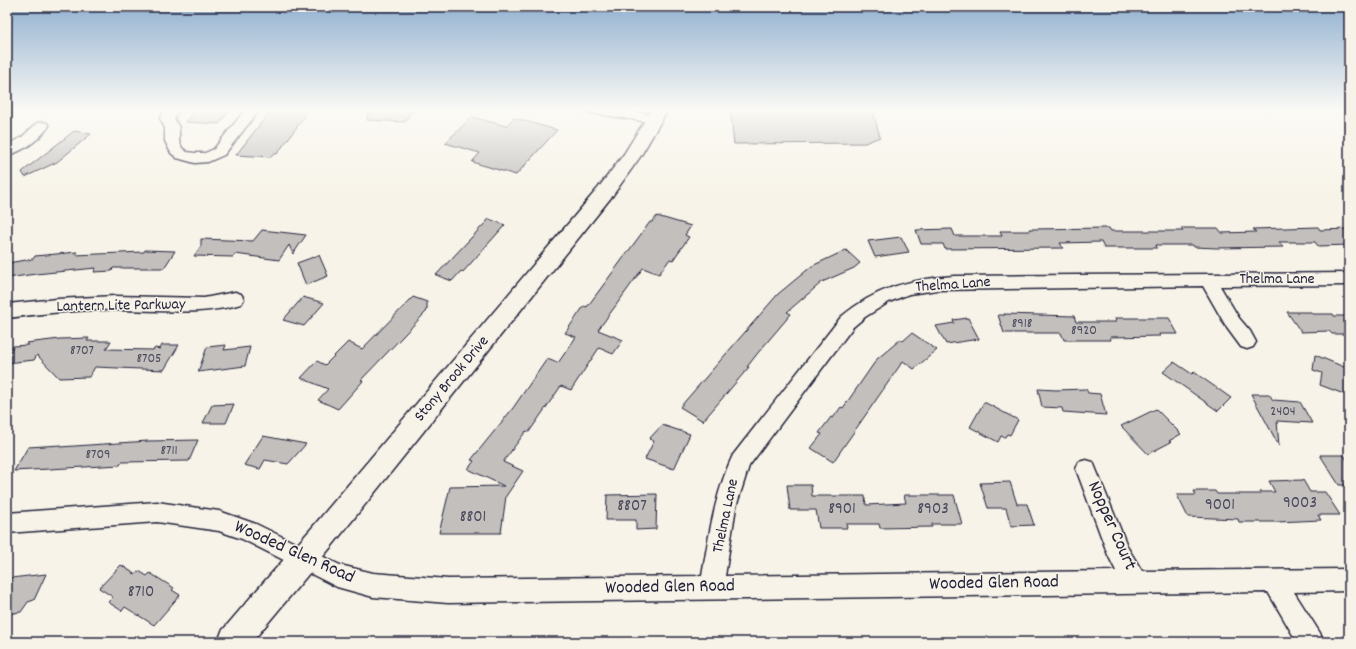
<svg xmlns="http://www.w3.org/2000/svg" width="1356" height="649" font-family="Dekko,sans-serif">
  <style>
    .building { fill: #c2bfbd; stroke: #22223b }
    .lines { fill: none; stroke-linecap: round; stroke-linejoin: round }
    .street-casing { stroke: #22223b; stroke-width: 3 }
    .secondary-casing { stroke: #22223b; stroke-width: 3 }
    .street { fill: #f7f3e8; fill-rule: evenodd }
    .secondary { fill: #f7f3e8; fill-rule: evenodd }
    .labels { text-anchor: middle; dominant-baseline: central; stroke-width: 3; stroke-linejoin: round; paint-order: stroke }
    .number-label { font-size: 14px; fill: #4a495c }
    .street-label { font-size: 16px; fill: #22223b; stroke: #f7f3e8 }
    .near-number-label { font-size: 17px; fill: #4a495c }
    .near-street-label { font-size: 19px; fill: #22223b; stroke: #f7f3e8 }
  </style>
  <rect width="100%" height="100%" fill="#f7f3e8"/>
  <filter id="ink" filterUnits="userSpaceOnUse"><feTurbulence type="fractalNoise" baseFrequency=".025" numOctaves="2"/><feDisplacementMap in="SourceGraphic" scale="8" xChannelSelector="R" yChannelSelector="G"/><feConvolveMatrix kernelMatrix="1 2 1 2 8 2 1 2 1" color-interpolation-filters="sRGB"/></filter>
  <g filter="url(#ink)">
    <g class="building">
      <path d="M197,109h34l-12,15 -33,-2z"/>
      <path d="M272,109h38l-33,45h-3l-3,3 -35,-2z"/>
      <path d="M368,109h45l-8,13 -38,-2z"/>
      <path d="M730,109h146l-2,7 6,21 -15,6 -131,1z"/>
      <path d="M472,117l34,9 8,-8 43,12 -41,45 -44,-13 8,-9 -35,-10z"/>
      <path d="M74,131l17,3 -34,28 -32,15 -3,-5z"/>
      <path d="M657,216l34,10 -6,9 4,2 -16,23 -3,-1 -11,15 -16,-6 -45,62 25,10 -10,14 -14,-6 -28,42 -10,-4 -32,46 -3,-1 -23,31 20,9 -17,25 -5,37h-62l11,-46 54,-1 -36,-17 6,-8 -3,-1 42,-52 34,-49 11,4 18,-26 -11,-4 19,-27 3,1 63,-85h2z"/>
      <path d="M489,219l16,6 -42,47 -2,-1 -9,10 -16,-6z"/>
      <path d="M1318,227l2,3 29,-1v16l-31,1 -3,-4h-36l4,5 -66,1 -23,-1 -1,-2h-37l1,3h-53l-3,-6 -41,1 3,5 -118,1 -2,-5h-22l-5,-14 36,-1 3,7h47l-2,-5h30l-1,-2 80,-1 2,3h72l-2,-3h37l4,5 34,-1 -3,-3z"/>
      <path d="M262,230l44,5 -13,19 -4,-9 -10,15 -44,-6 -2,3 -39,-1 7,-10v-7l52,2z"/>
      <path d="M901,237l8,15 -34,5 -7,-16z"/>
      <path d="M145,250l30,1 -11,17h-51l-1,3 -18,1 2,-4 -60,6 -29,4v-15l26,-4 2,-3 42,-4 -2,3 69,-3z"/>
      <path d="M846,250l14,13 -6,5 -32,14 -35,30 4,2 -34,40 -10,13h2l-46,54 -23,-14 98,-113 34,-28z"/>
      <path d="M319,255l9,21 -22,9 -9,-22z"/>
      <path d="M303,297l21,6 -20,23 -21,-6z"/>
      <path d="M413,297l14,5v7l-2,2 1,1 -65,68 2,1 -25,28 -20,-9 10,-11 -27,-11 16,-17 8,4 23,-23 14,7z"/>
      <path d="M1287,312h24l1,2h21l1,2h15v18h-17l-3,-3 -28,1z"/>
      <path d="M1004,314l70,2 2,6h40l-1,-4h54l9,16h-19l1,2 -50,1 1,3h-47l-3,-7h-57l-6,-18h7z"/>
      <path d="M968,318l11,21 -33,5 -10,-18 18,-3 -1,-3z"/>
      <path d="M912,333l25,17 -23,19 -11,-8 -70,101 -22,-14 11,-14 -3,-1 12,-16 2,1 8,-11 2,1 34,-49 24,-20 2,2z"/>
      <path d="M89,338l-2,3h24l-5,8 47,1 2,-2 5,1 2,-4h17l-15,25 -69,-3 -6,10 -30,1 -22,-23 -3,5 -27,3v-5l6,-12 15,-1 -2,-2 34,-4z"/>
      <path d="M226,345l-2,5 26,-3 -5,19 -47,6 9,-25z"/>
      <path d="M1315,355l34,14v27l-29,-11 2,-12 -9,-3z"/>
      <path d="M1174,362l18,12 2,-2 37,26 -13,13 -55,-39z"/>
      <path d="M1038,389l18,1 30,-1 2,4 12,1 6,21 -43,-3 -1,-4 -20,-1z"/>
      <path d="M1251,394h18l4,6 27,2 12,21 -35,-2 2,25z"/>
      <path d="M984,402l34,18 -8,15 -3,-1 -2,3 -4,-1 -3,6 -28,-15z"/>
      <path d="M234,404l-8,19h-23l9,-18z"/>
      <path d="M1156,409l25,25 -12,7 2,1 -23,12 -27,-28z"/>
      <path d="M662,425l28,9 -16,35 -29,-10 9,-18 -5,-2z"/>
      <path d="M263,436l43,8 -18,20 -23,-4 -5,9 -16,-4z"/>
      <path d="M198,440l-9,21 -67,1 -2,3 -106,6 14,-24 33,-2 -1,2 88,-6z"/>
      <path d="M1320,455h24l5,8v22h-10z"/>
      <path d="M1303,480l7,12h15l15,23h-22l3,5 -44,2h-38l-1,-3 -50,-2 -11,-22h19l-2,-4h21l2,3h44l-1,-2h15l-6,-11z"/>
      <path d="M1010,482l7,22h10l7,21 -23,1 -5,-18h-18l-8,-25z"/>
      <path d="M787,485h24l1,11h53l1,9 40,-2 -2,-8h50l8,29h-30v3l-52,1 -1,-4h-33l1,4h-28l-3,-18h-26z"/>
      <path d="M657,494l-1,35 -20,1v-10h-30l1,-25z"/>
      <path d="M121,565l14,9 4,-3 8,5 3,-3 24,15 -2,2 8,5 -26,30 -29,-18 -3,4 -14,-9 5,-5 -14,-9z"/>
      <path d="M46,574l-12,26 -6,2 -7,10 -14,2v-29l4,-7z"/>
    </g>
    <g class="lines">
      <defs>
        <g id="street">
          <path d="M165,109h14l-5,9 5,10v13l3,7 5,4 8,1h10l9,-4 32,-40h14l-36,46 -16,7 -13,1 -18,-5 -6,-5 -6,-12v-13l-5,-10z"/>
          <path d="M585,109h33l37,6 5,1 2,3 -2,3 -5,1 -63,-10 -5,-1z"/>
          <path d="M42,122l5,1 2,3c-9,13 -26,26 -42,29v-10l15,-8 15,-14z"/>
          <path d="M1349,273v12l-129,1 19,32 11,13 6,11 -3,5 -6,2 -6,-2 -14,-19 -24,-42 -265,4 -29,4 -20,8 -24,15 -12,10 -104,139 -13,41 -11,69 391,-5 -8,-16 -32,-86 3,-7 7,-2 7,2 35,86 14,23 207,-2v22l-55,1 26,41 3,9h-26l-29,-50 -820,11 -75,-6 -36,-10 -95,-48 -23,-8 -62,-9 -150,11v-20l150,-11 62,9 37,13 84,41 33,8 75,6 254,-3c7,-41 13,-83 31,-121l108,-138c35,-29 68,-38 113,-41z"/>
          <path d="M235,292l6,2 3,5 -3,5c-40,12 -83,6 -124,6 -37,-1 -74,4 -110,8v-14l50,-5 58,-3 89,2z"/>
        </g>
        <path id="secondary" d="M652,109h16l-28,48 -27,38 -282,352 -79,95h-34l4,-11 41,-48 48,-54 288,-342 25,-33z"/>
      </defs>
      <use href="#street" class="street-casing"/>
      <use href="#secondary" class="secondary-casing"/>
      <use href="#street" class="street"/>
      <use href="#secondary" class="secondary"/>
    </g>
  </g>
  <linearGradient id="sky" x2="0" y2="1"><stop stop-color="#91b0d0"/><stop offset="0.55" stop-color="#fbfaf5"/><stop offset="1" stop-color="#fbfaf5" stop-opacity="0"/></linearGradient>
  <rect width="1356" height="200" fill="url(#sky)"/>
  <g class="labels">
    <g class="number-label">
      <text x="1022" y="324">8918</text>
      <text x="1084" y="331">8920</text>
      <text x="82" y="351">8707</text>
      <text x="149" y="359">8705</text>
      <text x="1283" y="412">2404</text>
      <text x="169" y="451">8711</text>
      <text x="98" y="455">8709</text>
    </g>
    <g class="street-label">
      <text x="1277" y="279">Thelma Lane</text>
      <text transform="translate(953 285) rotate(-4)">Thelma Lane</text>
      <text transform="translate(121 306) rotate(-1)">Lantern Lite Parkway</text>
      <text transform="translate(452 379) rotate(-50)">Stony Brook Drive</text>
      <text transform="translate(726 516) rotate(-78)">Thelma Lane</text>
    </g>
    <g class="near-number-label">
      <text x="1300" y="504">9003</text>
      <text x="1220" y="506">9001</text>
      <text x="632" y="507">8807</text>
      <text x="842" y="510">8901</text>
      <text x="933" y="510">8903</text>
      <text x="473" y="518">8801</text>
      <text x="141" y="593">8710</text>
    </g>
    <g class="near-street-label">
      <text transform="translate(1111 526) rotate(66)">Nopper Court</text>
      <text transform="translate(294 553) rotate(24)">Wooded Glen Road</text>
      <text transform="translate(994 584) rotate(-1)">Wooded Glen Road</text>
      <text transform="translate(670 588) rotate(-1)">Wooded Glen Road</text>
    </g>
  </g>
  <rect width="1356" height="649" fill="none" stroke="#f7f3e8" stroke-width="24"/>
  <rect x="12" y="12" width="1332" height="625" fill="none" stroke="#22223b" stroke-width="1.5" filter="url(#ink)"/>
</svg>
